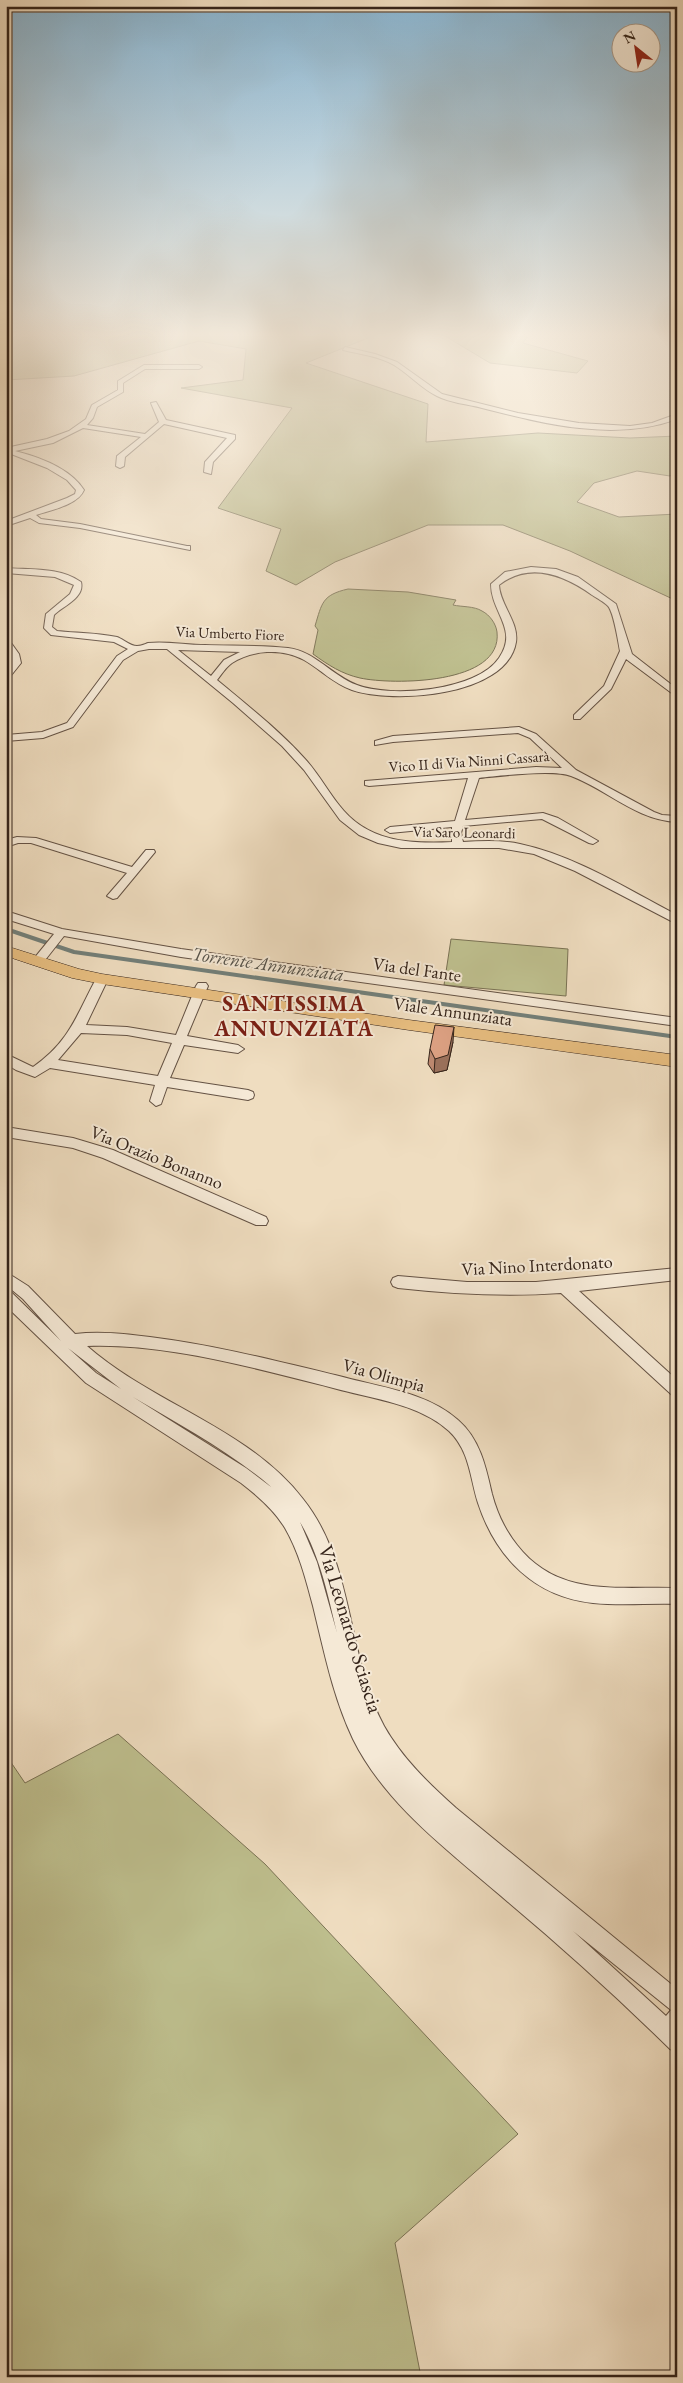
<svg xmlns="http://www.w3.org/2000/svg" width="683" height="2383" font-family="'EB Garamond',serif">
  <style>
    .green { fill: #bebf8e; stroke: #7a7254 }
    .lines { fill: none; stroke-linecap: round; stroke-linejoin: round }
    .stream { stroke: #727f79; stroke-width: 4 }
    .minor-casing { stroke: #645244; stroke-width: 2 }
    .major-casing { stroke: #35241a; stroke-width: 1 }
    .minor { fill: #f5e9d6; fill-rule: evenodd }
    .major { fill: #e8be80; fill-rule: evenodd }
    .wall { fill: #be8a71; stroke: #35241a }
    .shaded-wall { fill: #9b715c; stroke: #35241a }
    .building { fill: #dda183; stroke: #35241a }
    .labels { text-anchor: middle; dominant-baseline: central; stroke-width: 4; stroke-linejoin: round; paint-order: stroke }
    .far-street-label { font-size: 15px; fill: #35241a; stroke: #f5e9d6 }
    .street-label { font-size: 18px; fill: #35241a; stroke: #f5e9d6 }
    .water-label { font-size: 19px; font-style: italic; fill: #545149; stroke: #f5e9d6 }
    .near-street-label { font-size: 21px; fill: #35241a; stroke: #f5e9d6 }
    .district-label { font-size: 22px; font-weight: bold; letter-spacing: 1px; fill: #7a1f14; stroke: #f5e9d6 }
  </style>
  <rect width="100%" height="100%" fill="#efddc0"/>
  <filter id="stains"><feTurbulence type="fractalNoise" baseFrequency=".004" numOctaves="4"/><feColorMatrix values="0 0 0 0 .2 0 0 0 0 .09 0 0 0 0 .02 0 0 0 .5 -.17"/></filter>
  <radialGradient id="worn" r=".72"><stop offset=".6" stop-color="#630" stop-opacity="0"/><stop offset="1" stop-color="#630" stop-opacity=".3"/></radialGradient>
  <g class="green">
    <path d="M6,336h367l-67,27 122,41 -2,38 112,-9 92,5 47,-2v36l-7,4 -33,-5 -43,12 -17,19 42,15 58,-3v87l-107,-50 -67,-26h-75l-93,37 -39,23 -30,-14 15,-42 -63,-21 74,-100 -111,-20 62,-8 3,-31 -47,-8 -125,35 -68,4z"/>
    <path d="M445,336h83l-5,7 65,18 -11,12 -87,-10z"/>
    <path d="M348,589l60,3 48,8 -3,5c9,2 21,1 29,6 8,4 14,13 15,21 6,53 -105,53 -137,46 -18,-4 -32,-13 -47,-24l5,-24 -3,-4c7,-23 7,-31 33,-37z"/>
    <path d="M451,939l117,10 -2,47 -122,-11z"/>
    <path d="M118,1734l147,130 253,270 -123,109 26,134h-415v-622l19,28z"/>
  </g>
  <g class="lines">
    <path class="stream" d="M6,929l68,23 603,85"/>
    <defs>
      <g id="minor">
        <path d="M345,347l30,7 22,8 45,32 76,19 61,10 51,3 22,-3 25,-9v5c-62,23 -133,5 -195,-11 -14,-4 -32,-5 -45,-12 -15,-7 -28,-22 -43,-31 -15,-9 -35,-11 -51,-15z"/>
        <path d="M144,365h55l3,2 -3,2h-54l-22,14v9l-26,15 -4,11 -6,7 58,9 14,-12 -8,-19 5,-1 10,18 69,15v4l-22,23 -2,12 -7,-2 1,-10 22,-24 -63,-14 -39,33 -1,9 -4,2 -4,-2 1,-10 24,-19 -58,-9 -30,15 -38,8c24,6 55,17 69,39 -6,15 -33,20 -48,25l5,4 39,5 107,22h3v4l-110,-22 -41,-5 -9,-5 -24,8v-5l61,-23 8,-4 1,-4 -9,-10 -20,-12 -41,-16v-4l41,-9 22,-8 17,-12 6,-14 26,-15v-9z"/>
        <path d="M531,567l25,2 22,8 38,27 16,50 45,35v8l-51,-38 -15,30 -31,30h-6v-4l30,-29 16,-35c-2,-10 -6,-38 -12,-45 -4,-4 -11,-8 -16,-11 -28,-20 -62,-34 -93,-10 1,20 20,37 17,57 -9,55 -124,62 -164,48 -18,-6 -32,-21 -48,-30 -22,-12 -52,-10 -72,3 -6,4 -11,12 -15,17 30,25 62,50 88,79 13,14 22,31 34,46 28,37 70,39 113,37v-15l-62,6 -5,-3 5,-3 65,-6 13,-43 -99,8 -4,-1v-4l171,-14 26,1 -32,-30 -12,-5 -125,9 -18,3v-4l18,-5 126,-9 17,7 40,36 78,42 8,3 15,1v6c-41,-2 -69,-32 -106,-46 -18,-7 -71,0 -92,2l-14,42 78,-7 15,5 40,23 -5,3 -4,-1 -47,-24 -79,7 -2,7 2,9c19,-1 38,-2 57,2 56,12 107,45 157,71v9l-102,-53 -41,-17 -35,-6h-98l-23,-5 -19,-8 -19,-15 -36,-50 -22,-24 -49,-43 -66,-54h-18l-11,2 -15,9 -50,67 -30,11 -37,3v-6l36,-3 25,-9 50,-67 11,-7 -14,-7 -63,-7 -7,-7 2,-14 24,-20 4,-9 -19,-8 -49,-4v-5c25,2 54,-1 75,14 4,16 -18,24 -27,33l-2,12 5,4c19,2 40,2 60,6 6,2 13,9 20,9 4,0 8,-2 11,-3 19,-2 38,2 57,2 27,1 56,0 83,3 27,3 44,28 69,37 34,13 120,6 142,-27 20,-29 -8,-45 -8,-74l14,-12zM178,650l62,2 -16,8 -13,16z"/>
        <path d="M6,639l3,1 10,14 2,9 -12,15 -3,1v-10l5,-6 -5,-14z"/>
        <path d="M17,837l19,1 96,29 14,-17h8l1,2 -38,46 -4,1 -6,-3 20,-23 -96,-30h-13l-12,4v-7z"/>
        <path d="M6,911l56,18 119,20 496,69v8l-496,-69 -117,-21 -22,28 -4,1 -6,-4 22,-27 -48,-15z"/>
        <path d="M102,975l6,4 -22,46 41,2 49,8 20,-49 2,-3h8l2,3 -21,50 51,9 6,4 -6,4 -54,-8 -14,33 78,12 5,2 1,3 -1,3 -5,2 -81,-13 -6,17 -5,2 -6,-5 5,-16 -105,-17 -15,9 -19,-7 -10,-6v-10l27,13c37,-26 43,-51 63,-88zM81,1033l46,2 45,8 -14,33 -100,-16z"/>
        <path d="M6,1127l67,11 40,12 153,67 2,4 -2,4h-10l-153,-67 -30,-10 -67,-11z"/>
        <path d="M677,1268v12l-98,11 98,89v17l-5,-2 -111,-102c-54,4 -109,1 -163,-5l-5,-2 -2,-4 2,-4 5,-2 69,6h69z"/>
        <path d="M6,1272l22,14 47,48c25,-3 51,0 75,3 64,8 127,24 189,39 40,11 88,16 119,44 22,19 28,47 34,74 5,19 13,36 25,51 41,53 101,41 160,43v16c-28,-1 -56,2 -84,-1 -58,-6 -97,-45 -115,-100 -8,-25 -8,-52 -29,-72 -30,-27 -75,-32 -112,-42 -78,-20 -170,-46 -250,-43 66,58 161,82 216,153 52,65 43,156 81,227 18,32 45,58 72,82l221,181v63l-7,-3c-52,-51 -106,-100 -162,-147 -55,-48 -122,-96 -155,-163 -20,-42 -29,-88 -40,-133 -7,-26 -14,-54 -28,-78 -11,-18 -27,-32 -44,-45l-155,-100 -80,-77v-16l5,2 50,49 -38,-42 -17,-14zM68,1348l53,41 -25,-16zM133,1397c47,28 94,53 136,88l2,2 -25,-19zM300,1522c20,34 28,73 37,111l-20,-71zM573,1931l98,79 -5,6z"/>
      </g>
      <path id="major" d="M6,946l73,23 23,5 307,46 268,35v12l-268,-37 -307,-46 -30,-6 -66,-22z"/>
    </defs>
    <use href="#minor" class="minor-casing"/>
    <use href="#major" class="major-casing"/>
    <use href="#minor" class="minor"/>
    <use href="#major" class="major"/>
  </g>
  <path class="wall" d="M453,1042l-6,28 -13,3 -6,-9 2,-15z"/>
  <path class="shaded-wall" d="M454,1027l-1,15 -6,28 -13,3 1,-14z"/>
  <path class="building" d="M435,1025l19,2 -6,28 -13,4 -5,-10z"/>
  <linearGradient id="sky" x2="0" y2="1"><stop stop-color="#89b7d5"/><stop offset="0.5" stop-color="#f8f0e3"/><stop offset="1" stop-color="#f8f0e3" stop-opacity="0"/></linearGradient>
  <rect width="683" height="670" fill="url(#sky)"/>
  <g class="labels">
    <g class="far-street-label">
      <text transform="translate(230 633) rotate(2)">Via Umberto Fiore</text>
      <text transform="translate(469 761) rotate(-4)">Vico II di Via Ninni Cassarà</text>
      <text transform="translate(464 832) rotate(1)">Via Saro Leonardi</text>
    </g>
    <g class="street-label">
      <text transform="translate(417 969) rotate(8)">Via del Fante</text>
      <text transform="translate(453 1011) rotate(8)">Viale Annunziata</text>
      <text transform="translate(157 1157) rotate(22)">Via Orazio Bonanno</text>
      <text transform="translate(537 1265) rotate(-3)">Via Nino Interdonato</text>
      <text transform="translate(384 1375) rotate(15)">Via Olimpia</text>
    </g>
    <g class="water-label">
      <text transform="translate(268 964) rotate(8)">Torrente Annunziata</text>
    </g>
    <g class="near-street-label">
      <text transform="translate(351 1629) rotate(73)">Via Leonardo Sciascia</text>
    </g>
    <g class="district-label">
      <text x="294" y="1003">SANTISSIMA<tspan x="294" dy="25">ANNUNZIATA</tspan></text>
    </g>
  </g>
  <rect width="683" height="2383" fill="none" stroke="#efddc0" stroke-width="25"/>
  <rect x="8" y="8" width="668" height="2368" fill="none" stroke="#35241a" stroke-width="2.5"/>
  <rect x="12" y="12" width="658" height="2358" fill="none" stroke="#35241a"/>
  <g transform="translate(636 48) rotate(330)"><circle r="24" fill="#f5e9d6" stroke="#a89a8b"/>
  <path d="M0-4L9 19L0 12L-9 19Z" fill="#8f2418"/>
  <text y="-8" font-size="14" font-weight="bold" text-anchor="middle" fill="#35241a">N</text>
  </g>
  <rect width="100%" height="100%" filter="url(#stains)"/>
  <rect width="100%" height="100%" fill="url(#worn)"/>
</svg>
